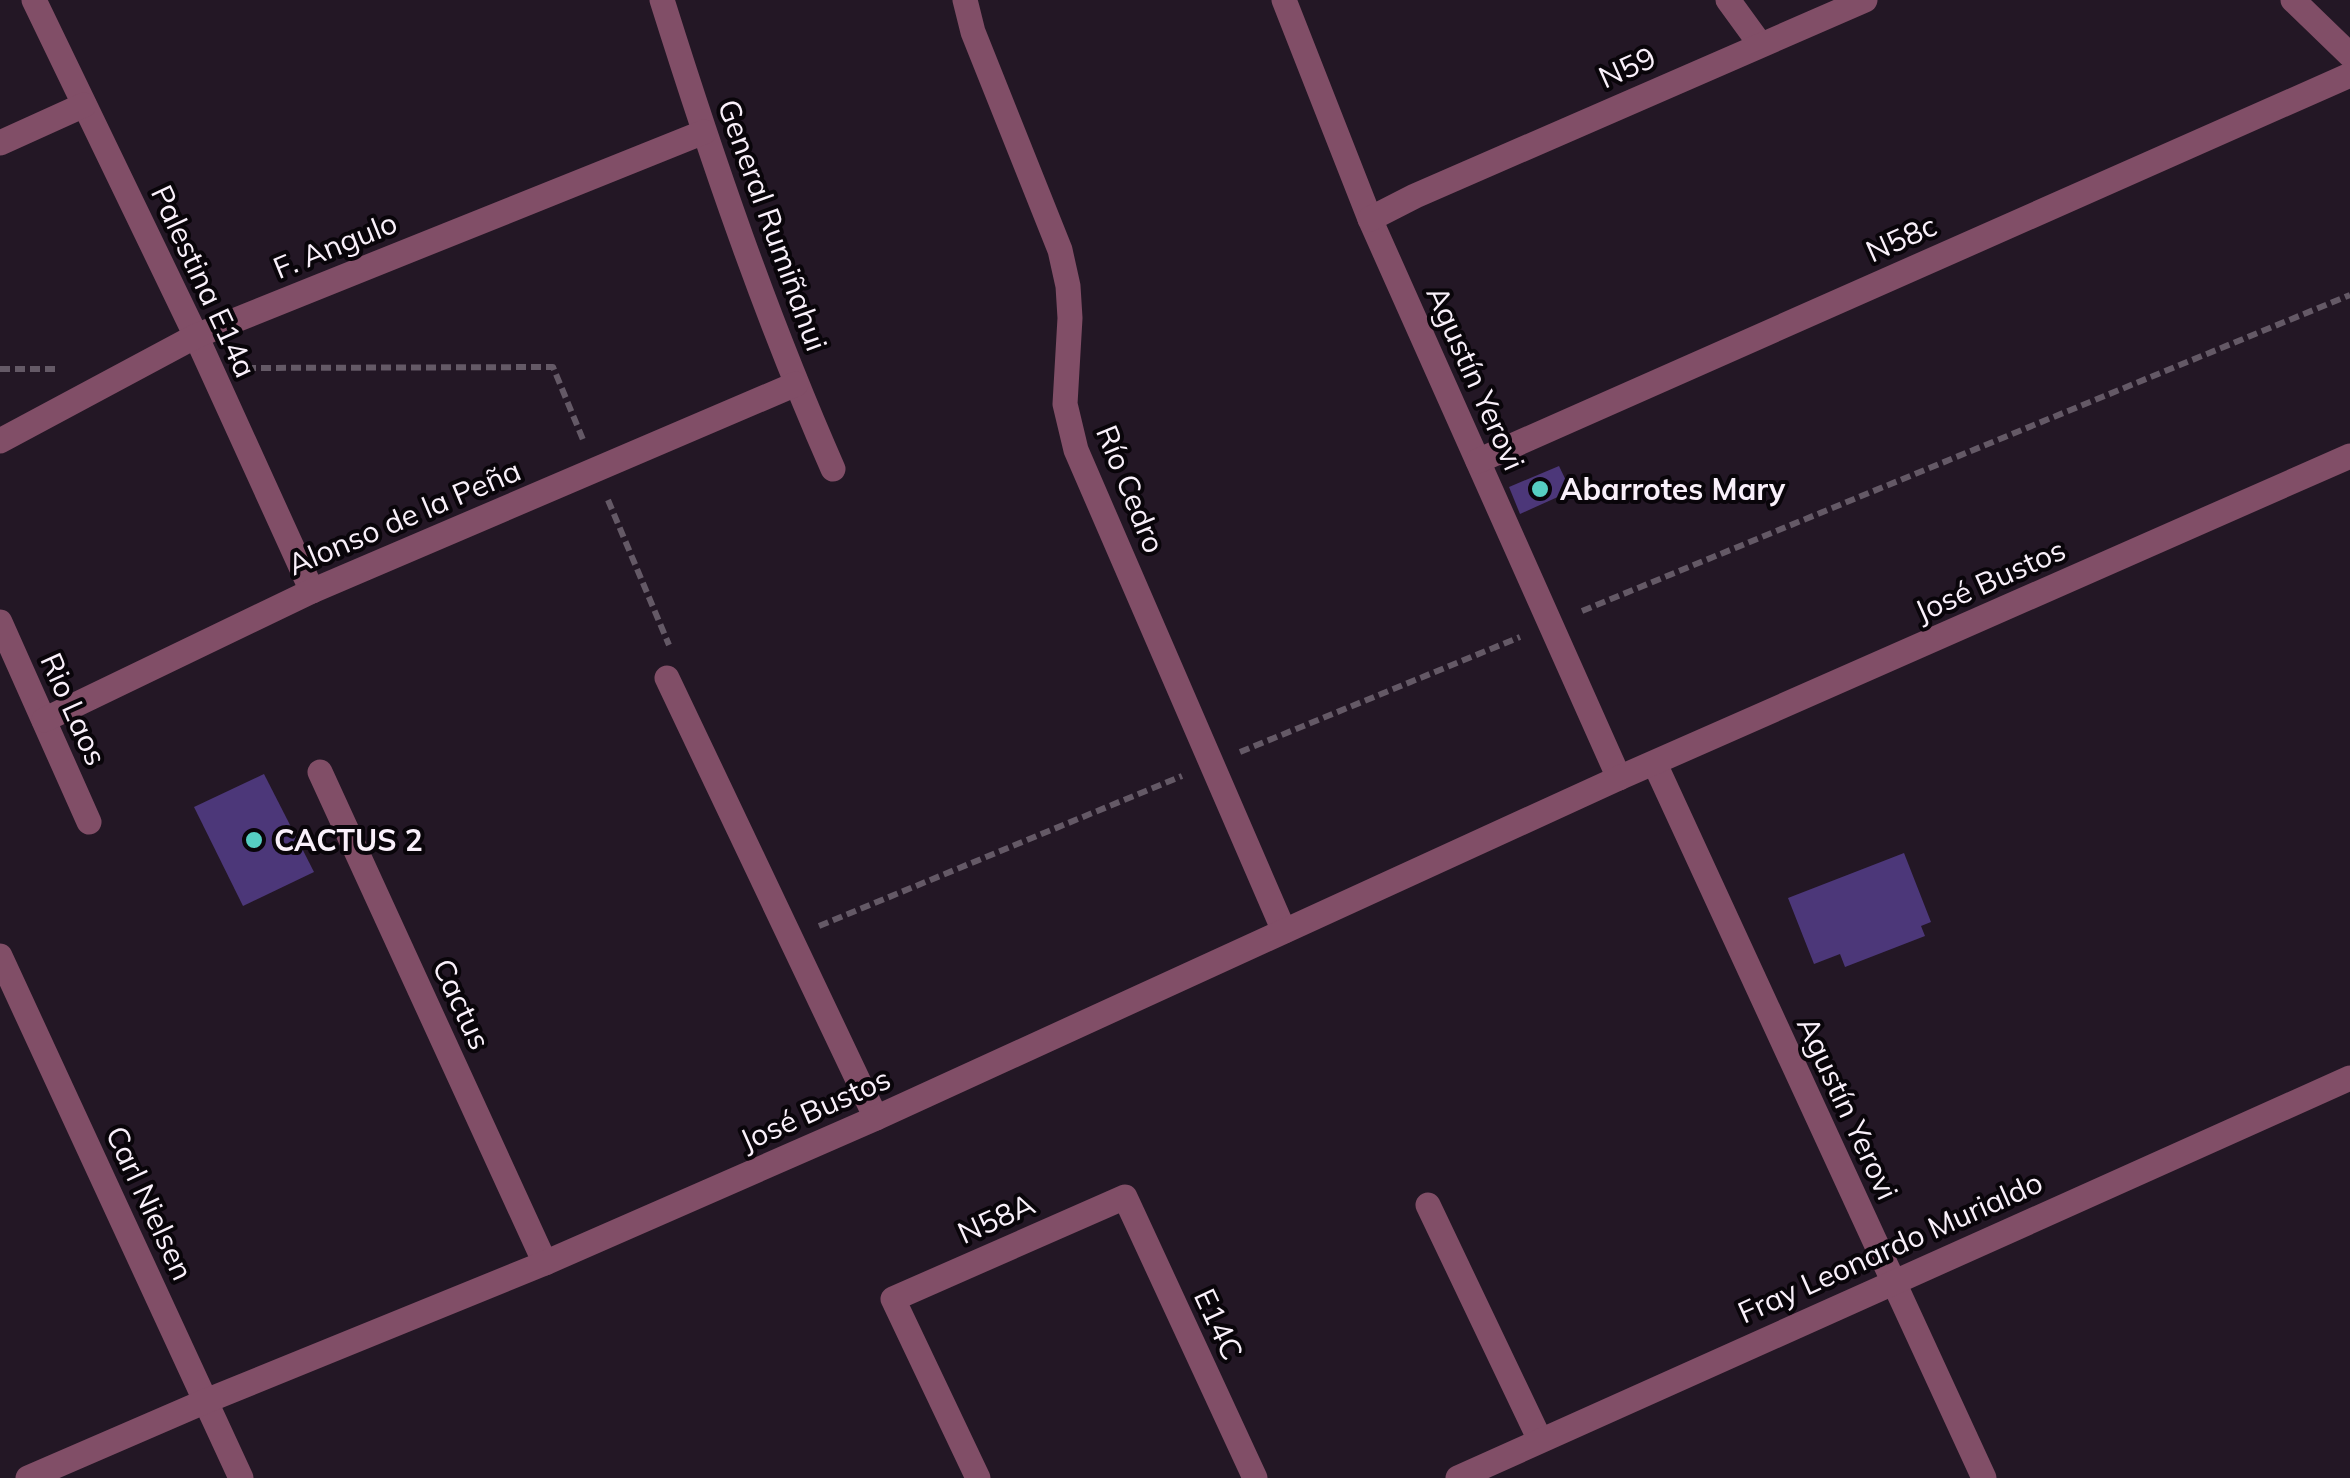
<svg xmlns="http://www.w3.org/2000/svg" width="2350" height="1478" font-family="Mulish,sans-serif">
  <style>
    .building { fill: #4c3779 }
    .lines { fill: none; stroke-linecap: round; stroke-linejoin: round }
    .path { stroke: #645966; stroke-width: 6; stroke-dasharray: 10 5; stroke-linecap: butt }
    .minor { stroke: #814e67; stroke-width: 25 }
    .poi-dot { fill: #56cec3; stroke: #09050a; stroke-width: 4 }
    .labels { text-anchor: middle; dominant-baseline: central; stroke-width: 8; stroke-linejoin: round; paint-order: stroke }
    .street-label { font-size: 30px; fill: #f9f0fa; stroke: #09050a }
    .poi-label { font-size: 30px; font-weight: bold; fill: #f9f0fa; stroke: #09050a; text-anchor: start }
  </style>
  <rect width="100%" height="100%" fill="#231725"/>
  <g class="building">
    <path d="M1559,466l12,25 -51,23 -11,-27z"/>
    <path d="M264,774l50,98 -71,34 -49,-99z"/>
    <path d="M1904,853l27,69 -10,4 4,10 -80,31 -5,-13 -26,10 -26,-66z"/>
  </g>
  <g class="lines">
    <g class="path">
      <path d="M246,368l307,-1 31,75"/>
      <path d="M0,369h59"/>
      <path d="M608,500l61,145"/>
      <path d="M1582,611l768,-316"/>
      <path d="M1240,752l280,-115"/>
      <path d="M819,926l363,-150"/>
    </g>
    <g class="minor">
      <path d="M34,0l162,336 116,255"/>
      <path d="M662,0c50,159 104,317 171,469"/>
      <path d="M965,0l8,32 87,218 8,36 2,32 -5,86 11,46 208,481"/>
      <path d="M1284,0l86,219 249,559"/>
      <path d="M1728,0l32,44"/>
      <path d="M2293,0l57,55"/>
      <path d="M0,143l84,-38"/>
      <path d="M1370,219l45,-23 450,-196"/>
      <path d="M0,441l196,-105 508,-204"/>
      <path d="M1478,461l872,-386"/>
      <path d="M0,622l89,200"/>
      <path d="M667,678l209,440"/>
      <path d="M44,720l268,-129 484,-207"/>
      <path d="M1655,764l329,714"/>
      <path d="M320,772l225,491"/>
      <path d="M0,956l241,522"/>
      <path d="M1428,1205l112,235"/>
      <path d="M28,1478l178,-77 339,-138 331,-145 743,-340 731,-322"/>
      <path d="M978,1478l-85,-179 232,-102 130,281"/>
      <path d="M1458,1478l892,-400"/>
    </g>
  </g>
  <g class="poi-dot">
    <circle cx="1540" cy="489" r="10"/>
    <circle cx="254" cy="840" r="10"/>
  </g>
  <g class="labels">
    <g class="street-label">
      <text transform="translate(1627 67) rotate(-24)">N59</text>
      <text transform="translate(773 225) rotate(70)">General Rumiñahui</text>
      <text transform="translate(1901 238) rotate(-24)">N58c</text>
      <text transform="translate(335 245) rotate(-22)">F. Angulo</text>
      <text transform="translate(204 281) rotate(65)">Palestina E14a</text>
      <text transform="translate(1476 378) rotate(66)">Agustín Yerovi</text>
      <text transform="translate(1131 489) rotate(68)">Río Cedro</text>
      <text transform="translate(404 517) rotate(-23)">Alonso de la Peña</text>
      <text transform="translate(1990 580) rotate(-24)">José Bustos</text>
      <text transform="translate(74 709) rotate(66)">Rio Laos</text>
      <text transform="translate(462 1004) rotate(65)">Cactus</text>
      <text transform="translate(1848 1108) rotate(65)">Agustín Yerovi</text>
      <text transform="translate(815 1109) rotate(-24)">José Bustos</text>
      <text transform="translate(150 1203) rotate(65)">Carl Nielsen</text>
      <text transform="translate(996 1218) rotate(-24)">N58A</text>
      <text transform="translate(1890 1247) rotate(-24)">Fray Leonardo Murialdo</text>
      <text transform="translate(1219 1324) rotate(65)">E14C</text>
    </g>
    <g class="poi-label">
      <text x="1560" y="489">Abarrotes Mary</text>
      <text x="274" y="840">CACTUS 2</text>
    </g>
  </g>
</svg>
